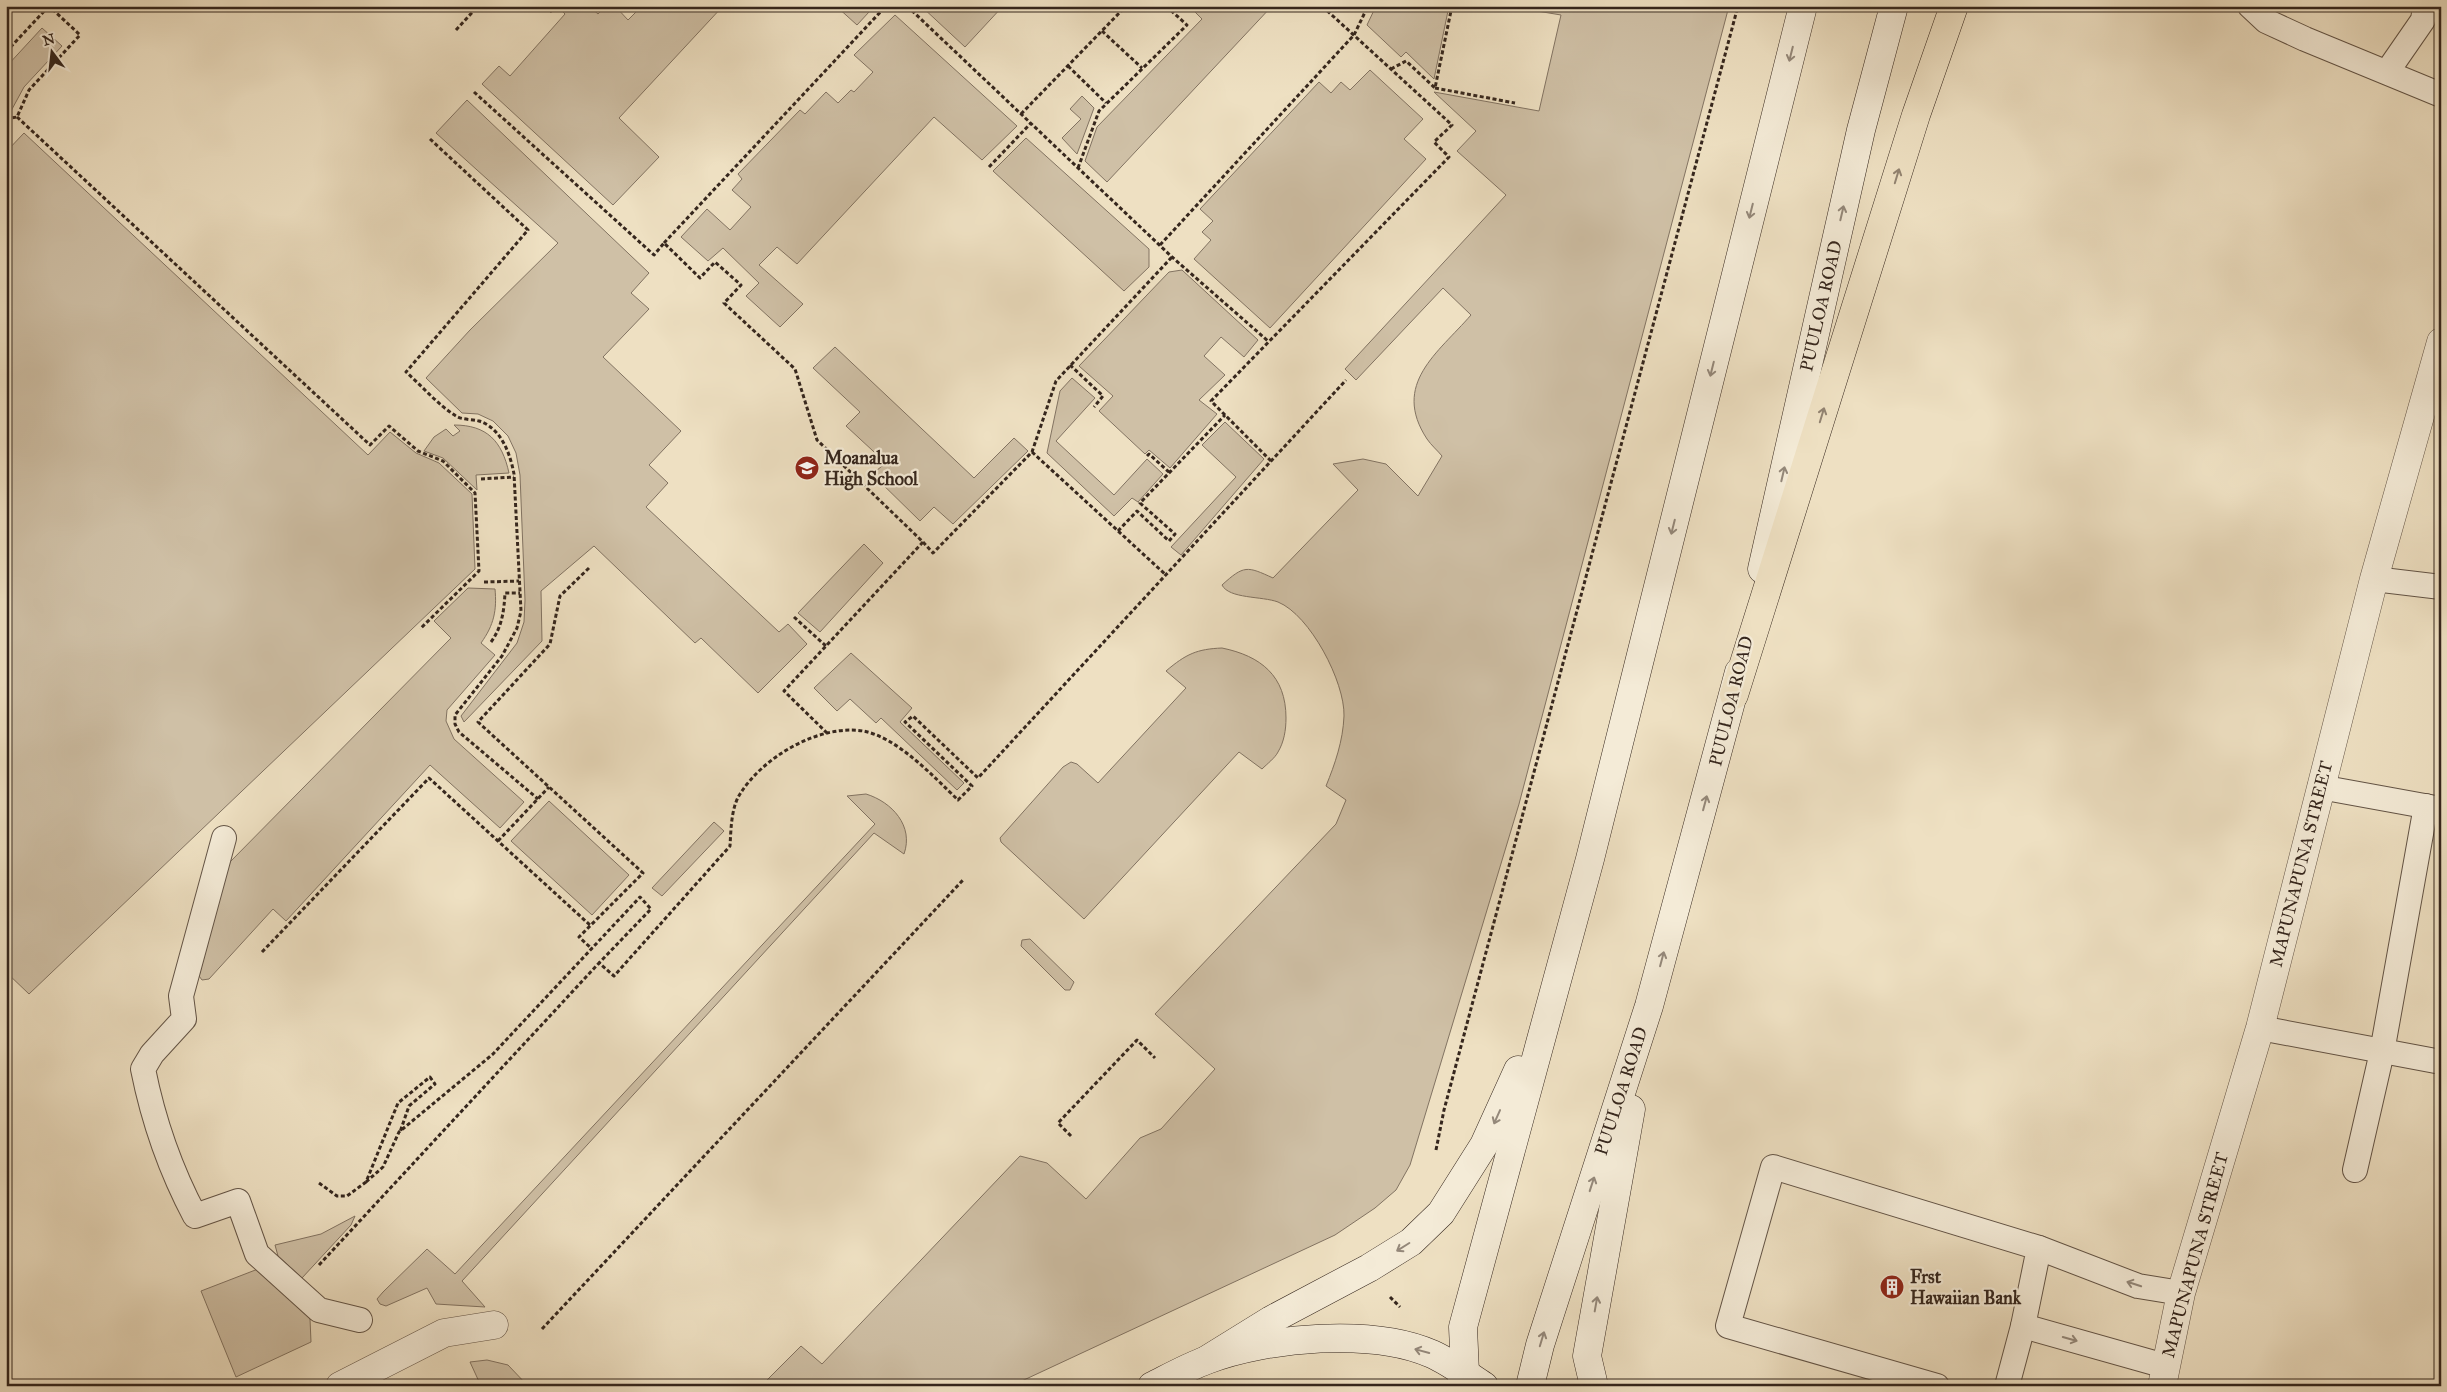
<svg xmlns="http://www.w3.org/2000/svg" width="2447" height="1392" font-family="'IM FELL Great Primer',serif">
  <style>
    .green { fill: #cfc0a6; stroke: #827362 }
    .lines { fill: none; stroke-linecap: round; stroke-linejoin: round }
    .service-casing { stroke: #635446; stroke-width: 26 }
    .minor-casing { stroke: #635446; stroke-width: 29 }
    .secondary-casing { stroke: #35261d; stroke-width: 29 }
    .motorway-casing { stroke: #35261d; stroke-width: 29 }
    .path { stroke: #35261d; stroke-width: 3; stroke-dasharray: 4 2.5; stroke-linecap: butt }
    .service { stroke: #f4ebd7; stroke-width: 24 }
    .minor { stroke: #f4ebd7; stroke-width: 28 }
    .secondary { stroke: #f4ebd7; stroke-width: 28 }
    .motorway { stroke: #eee0c2; stroke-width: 28 }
    .oneway { stroke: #94887a }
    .oneway2 { stroke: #928370 }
    .labels { text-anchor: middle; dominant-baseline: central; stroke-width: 4.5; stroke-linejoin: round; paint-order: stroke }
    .street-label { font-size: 18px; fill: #35261d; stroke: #f4ebd7 }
    .poi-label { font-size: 18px; font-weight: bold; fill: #35261d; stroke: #f4ebd7; text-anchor: start }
  </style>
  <rect width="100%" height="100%" fill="#eee0c2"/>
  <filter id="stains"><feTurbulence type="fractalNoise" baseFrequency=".004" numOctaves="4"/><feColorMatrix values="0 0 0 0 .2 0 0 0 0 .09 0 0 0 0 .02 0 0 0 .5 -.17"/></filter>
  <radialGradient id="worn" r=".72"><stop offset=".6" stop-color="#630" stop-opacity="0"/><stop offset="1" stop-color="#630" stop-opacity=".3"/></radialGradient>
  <g class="green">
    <path d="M557,6h32l9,8 8,-8h9l13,14 14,-14h81l-104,112 40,39 -46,48 -131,-121 17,-18 11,10 55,-62z"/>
    <path d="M836,6h27l6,6 -12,13z"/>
    <path d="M921,6h82l-38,41z"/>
    <path d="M1189,6h83l-165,176 -22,-21 12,-34 105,-108z"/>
    <path d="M1376,6h73l-15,73 -28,-27 -5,5 -34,-32z"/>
    <path d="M1532,6h197l-210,798 -109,361 -14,25 -21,18 -40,27 -324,151h-250l40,-40 21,18 198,-208 27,7 39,36 54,-61 21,-9 54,-60 -60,-55 181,-190 10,-24 -20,-14c9,-22 17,-45 18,-70 1,-34 -34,-101 -66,-114 -16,-6 -49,-3 -56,-17 22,-20 25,-19 51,-7l85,-88 -25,-26 30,-5 23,5 32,32 24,-40c-4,-5 -11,-11 -15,-17 -36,-55 11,-86 44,-124l-28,-27 -87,92 -11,-11 161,-174 -49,-44 19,-20 -42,-39 105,19 22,-96 -30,-5z"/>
    <path d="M895,15l122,111 -35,34 -48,-43 -137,147 -20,-17 -18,18 44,39 -23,23 -34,-31 13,-13 -36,-35 -15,13 -27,-24 26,-28 23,21 21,-23 -19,-17 10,-11 -4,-5 62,-64 5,4 21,-22 12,11 13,-13 3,2 19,-20 -19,-17z"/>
    <path d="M42,28l20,18 -38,41 -13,24 -5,2v-46z"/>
    <path d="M1370,70l53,49 -19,20 22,20 -156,169 -76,-69 17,-19 -9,-8 11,-11 -13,-12 119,-127 12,11 10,-11 9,8z"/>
    <path d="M1082,96l12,12 -17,46 -15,-16 19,-19 -11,-10z"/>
    <path d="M467,100l182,173 -18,20 18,16 -46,48 78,74 -32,34 19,18 -22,24 133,125 9,-8 19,20 -49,49 -57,-55 -6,5 -101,-97 -53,45 1,50 -78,81 -3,-6 56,-73 7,-21 1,-22 -5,-125 -4,-22 -8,-17 -15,-15 -15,-7 -16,-1 -36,-35 44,-48 88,-87 -122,-110z"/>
    <path d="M24,133l344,322 22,-23 26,21 23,10 33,31 3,75 -446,425 -23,-22v-820z"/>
    <path d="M1026,138l123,111v18l-25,24 -131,-120z"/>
    <path d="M1182,270l76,70 -14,17 -23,-20 -17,19 21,19 -26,25 18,14 -47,54 -21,-18 -4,4 -46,-43 14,-15 -34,-30 90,-94z"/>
    <path d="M835,347l139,131 40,-40 14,13 -75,73 -19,-17 -14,14 -48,-47 14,-11 -40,-37 14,-14 -47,-44z"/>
    <path d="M1072,378l23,20 -39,43 58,54 33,-36 16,15 -25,28 -6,-4 -18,18 -67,-63 13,-62z"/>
    <path d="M1225,422l39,37 -83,96 -10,-8 65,-70 -34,-32z"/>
    <path d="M454,425c33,0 48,16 55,48l-33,2 1,15 -34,-32 -19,-7 10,-14 12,-8 7,7 7,-5z"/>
    <path d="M864,544l19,19 -63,69 -22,-19z"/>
    <path d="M468,588l27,1c2,21 -1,36 -14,54l14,12 -48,55 -1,11 8,18 70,63 -24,26 -70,-63 -144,156 -13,-12 -64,70 -7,1 -3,-4 30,-113 222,-225 -17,-17z"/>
    <path d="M1222,648c39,8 64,28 64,70 0,12 -2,24 -8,34 -3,6 -11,12 -16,17l-23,-17 -155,167 -83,-77 -1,-4 63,-71 8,-5 6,2 21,19 88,-95 -20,-17c20,-17 31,-22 56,-23z"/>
    <path d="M851,653l61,55 -12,14 64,61 -7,7 -76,-72 -5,5 -26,-24 -13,12 -23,-23z"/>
    <path d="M866,794c26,8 48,32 38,60l-30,-21 -412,448 23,26 -49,-3 -9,-16 -41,18 -6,-2 -3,-5 6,-7 44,-43 28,25 420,-450 -28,-28z"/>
    <path d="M549,801l80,74 -37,40 -81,-74z"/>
    <path d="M714,822l10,9 -62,65 -10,-8z"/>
    <path d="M1030,939l44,43 -4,8h-5l-44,-44 1,-6z"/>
    <path d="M355,1216l-4,9 -49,53 -24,-22 -3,-11 46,-11z"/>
    <path d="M258,1269l52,50 1,23 -75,35 -35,-86z"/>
    <path d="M487,1360l21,5 20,21h-47l-11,-24z"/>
  </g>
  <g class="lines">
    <defs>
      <g id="service">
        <path d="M2250,6l16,15 39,18 136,56"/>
        <path d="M2387,72l36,-52 2,-14"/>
        <path d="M2374,579l67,8"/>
        <path d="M2320,787l121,22"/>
        <path d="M224,838l-43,158 3,23 -32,35 -9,15c10,50 28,102 52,147l43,-15 19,53 62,56 41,10"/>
        <path d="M2260,1028l181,34"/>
        <path d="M2355,1170l27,-118 44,-246"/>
        <path d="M2039,1248l99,38 43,7"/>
        <path d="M2023,1326l142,40"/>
        <path d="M1937,1386l-209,-60 45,-159 266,81 -16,78 -16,60"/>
      </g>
      <g id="minor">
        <path d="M340,1386l104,-53 50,-8"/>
        <path d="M2162,1386l19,-93 79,-265 114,-449 67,-237"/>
      </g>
      <g id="secondary">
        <path d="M1762,569l99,-439 33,-124"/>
        <path d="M1208,1359l63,-39 98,-52 42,-26 30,-29 43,-68 34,-75"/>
        <path d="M1152,1386c18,-9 36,-19 55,-26 59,-23 167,-32 225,-6 18,8 35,21 52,32"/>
        <path d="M1460,1386l5,-13 -2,-46 127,-468 213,-853"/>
        <path d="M1530,1386l10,-41 109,-339 90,-334"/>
        <path d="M1594,1386l-7,-30 44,-247"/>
      </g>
      <path id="motorway" d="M1734,695l182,-580 38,-109"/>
    </defs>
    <use href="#service" class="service-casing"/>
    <use href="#minor" class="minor-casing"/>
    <use href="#secondary" class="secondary-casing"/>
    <use href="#motorway" class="motorway-casing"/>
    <g class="path">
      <path d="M546,6l6,6"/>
      <path d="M907,6l265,251 96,84"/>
      <path d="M456,30l22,-24"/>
      <path d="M1102,31l40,37"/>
      <path d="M6,52l43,-46"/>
      <path d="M1068,66l38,37"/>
      <path d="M1391,69l15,-8 29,27 17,-82"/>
      <path d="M1435,88l80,15"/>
      <path d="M474,92l180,163 10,-12 36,35 15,-16 26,23 -17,18 71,66 22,71 106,102 -139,149 43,42"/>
      <path d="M1021,114l105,-108"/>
      <path d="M17,117l353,328 19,-19 29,25 25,10 32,32 4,78 -59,58"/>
      <path d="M6,119l11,-2 12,-27 51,-55 -31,-29"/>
      <path d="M430,139l98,91 -122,142c16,14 32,33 50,44 6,4 16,3 23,5 22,7 31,32 35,53l7,137 -4,17 -15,28 -47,59v9l4,8 79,67"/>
      <path d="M989,167l42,-44"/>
      <path d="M1078,168l21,-57 88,-86 -21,-19"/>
      <path d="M664,243l222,-237"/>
      <path d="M1160,245l194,-210 14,-29"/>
      <path d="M1070,365l33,31 -9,11"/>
      <path d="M1032,452l134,123"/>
      <path d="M1147,456l2,-2 21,19"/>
      <path d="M1271,461l-60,-60 238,-244 -15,-15 18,-17 -130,-119"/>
      <path d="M481,479l33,-2"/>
      <path d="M1118,531l19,-20 32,30 6,-7 -35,-31 85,-88"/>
      <path d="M923,542l10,11 99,-101 24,-71 116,-124"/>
      <path d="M589,568l-29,28 -10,48 -72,78 165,151 -64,64 13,12"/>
      <path d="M484,582l35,-1"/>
      <path d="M794,617l33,30"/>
      <path d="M491,642c11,-15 13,-31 14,-49h15"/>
      <path d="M498,841l51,-54"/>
      <path d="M262,952l167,-174 162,148"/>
      <path d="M1071,1136l-13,-13 79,-83 18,18"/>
      <path d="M1436,1150l8,-40 294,-1104"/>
      <path d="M366,1182l17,-15 16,-35 94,-78 147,-157 11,12 -52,54"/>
      <path d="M319,1183l18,13h10l19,-14 32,-79 32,-26 5,7 -26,22 -9,26"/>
      <path d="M319,1265l280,-302 15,13 116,-130c1,-16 1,-38 10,-52 23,-37 79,-70 123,-63 34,6 71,46 95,69l14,-14 -67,-64 8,-6 65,62 368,-398"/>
      <path d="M1390,1297l10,10"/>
      <path d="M542,1329l421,-449"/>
    </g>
    <use href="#service" class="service"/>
    <use href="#minor" class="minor"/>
    <use href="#secondary" class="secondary"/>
    <use href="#motorway" class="motorway"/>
  </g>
  <defs><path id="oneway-shaft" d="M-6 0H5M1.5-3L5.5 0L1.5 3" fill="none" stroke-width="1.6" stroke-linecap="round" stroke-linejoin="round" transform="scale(1.25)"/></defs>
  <g class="oneway">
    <use href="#oneway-shaft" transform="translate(1791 54) rotate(104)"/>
    <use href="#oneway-shaft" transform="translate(1751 211) rotate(104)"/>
    <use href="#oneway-shaft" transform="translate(1842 213) rotate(-77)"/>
    <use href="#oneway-shaft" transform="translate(1712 369) rotate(104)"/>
    <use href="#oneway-shaft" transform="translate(1783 474) rotate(-77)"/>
    <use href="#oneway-shaft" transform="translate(1673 527) rotate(104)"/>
    <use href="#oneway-shaft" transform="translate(1705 803) rotate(-75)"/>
    <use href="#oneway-shaft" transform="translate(1662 959) rotate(-75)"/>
    <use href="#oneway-shaft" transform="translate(1497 1117) rotate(114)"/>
    <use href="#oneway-shaft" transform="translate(1592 1184) rotate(-72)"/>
    <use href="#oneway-shaft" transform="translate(1403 1247) rotate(148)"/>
    <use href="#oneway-shaft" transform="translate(2134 1284) rotate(-162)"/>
    <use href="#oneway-shaft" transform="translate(1596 1304) rotate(-80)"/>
    <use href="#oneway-shaft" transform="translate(1542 1339) rotate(-73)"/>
    <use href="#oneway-shaft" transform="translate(2070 1339) rotate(16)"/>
    <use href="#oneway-shaft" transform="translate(1422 1351) rotate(-165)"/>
  </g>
  <g class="oneway2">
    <use href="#oneway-shaft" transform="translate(1897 176) rotate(-73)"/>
    <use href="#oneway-shaft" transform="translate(1822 415) rotate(-73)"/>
  </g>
  <defs>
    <symbol id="school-disc" viewBox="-11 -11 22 22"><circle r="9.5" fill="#8f2418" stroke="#f4ebd7"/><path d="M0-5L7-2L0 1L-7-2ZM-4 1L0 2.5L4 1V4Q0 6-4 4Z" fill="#fff"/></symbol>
    <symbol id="building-disc" viewBox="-11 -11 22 22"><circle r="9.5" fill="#8f2418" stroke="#f4ebd7"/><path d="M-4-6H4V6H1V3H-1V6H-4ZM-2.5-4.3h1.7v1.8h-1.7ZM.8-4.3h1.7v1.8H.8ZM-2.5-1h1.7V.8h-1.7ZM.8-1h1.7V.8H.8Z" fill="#fff"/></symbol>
  </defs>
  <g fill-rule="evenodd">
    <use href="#school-disc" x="793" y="454" width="28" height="28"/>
    <use href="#building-disc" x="1878" y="1273" width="28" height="28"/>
  </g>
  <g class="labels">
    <g class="street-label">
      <text transform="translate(1821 306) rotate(-77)">PUULOA ROAD</text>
      <text transform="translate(1731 701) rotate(-76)">PUULOA ROAD</text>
      <text transform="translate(2301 864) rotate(-76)">MAPUNAPUNA STREET</text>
      <text transform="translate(1621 1091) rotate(-72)">PUULOA ROAD</text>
      <text transform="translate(2195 1255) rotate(-75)">MAPUNAPUNA STREET</text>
    </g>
    <g class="poi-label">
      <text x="824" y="458">Moanalua<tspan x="824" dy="21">High School</tspan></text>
      <text x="1910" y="1277">Frst<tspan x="1910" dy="21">Hawaiian Bank</tspan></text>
    </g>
  </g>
  <rect width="2447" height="1392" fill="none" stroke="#eee0c2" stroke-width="25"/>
  <rect x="8" y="8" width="2432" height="1377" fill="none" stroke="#35261d" stroke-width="2.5"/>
  <rect x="12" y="12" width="2422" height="1367" fill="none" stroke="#35261d"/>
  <g transform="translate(52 52) rotate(345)" stroke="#f4ebd7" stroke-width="4" paint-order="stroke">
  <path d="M0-4L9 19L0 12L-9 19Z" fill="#35261d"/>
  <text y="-8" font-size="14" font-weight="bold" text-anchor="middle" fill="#35261d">N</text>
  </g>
  <rect width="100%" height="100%" filter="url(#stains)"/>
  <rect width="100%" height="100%" fill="url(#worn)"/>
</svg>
